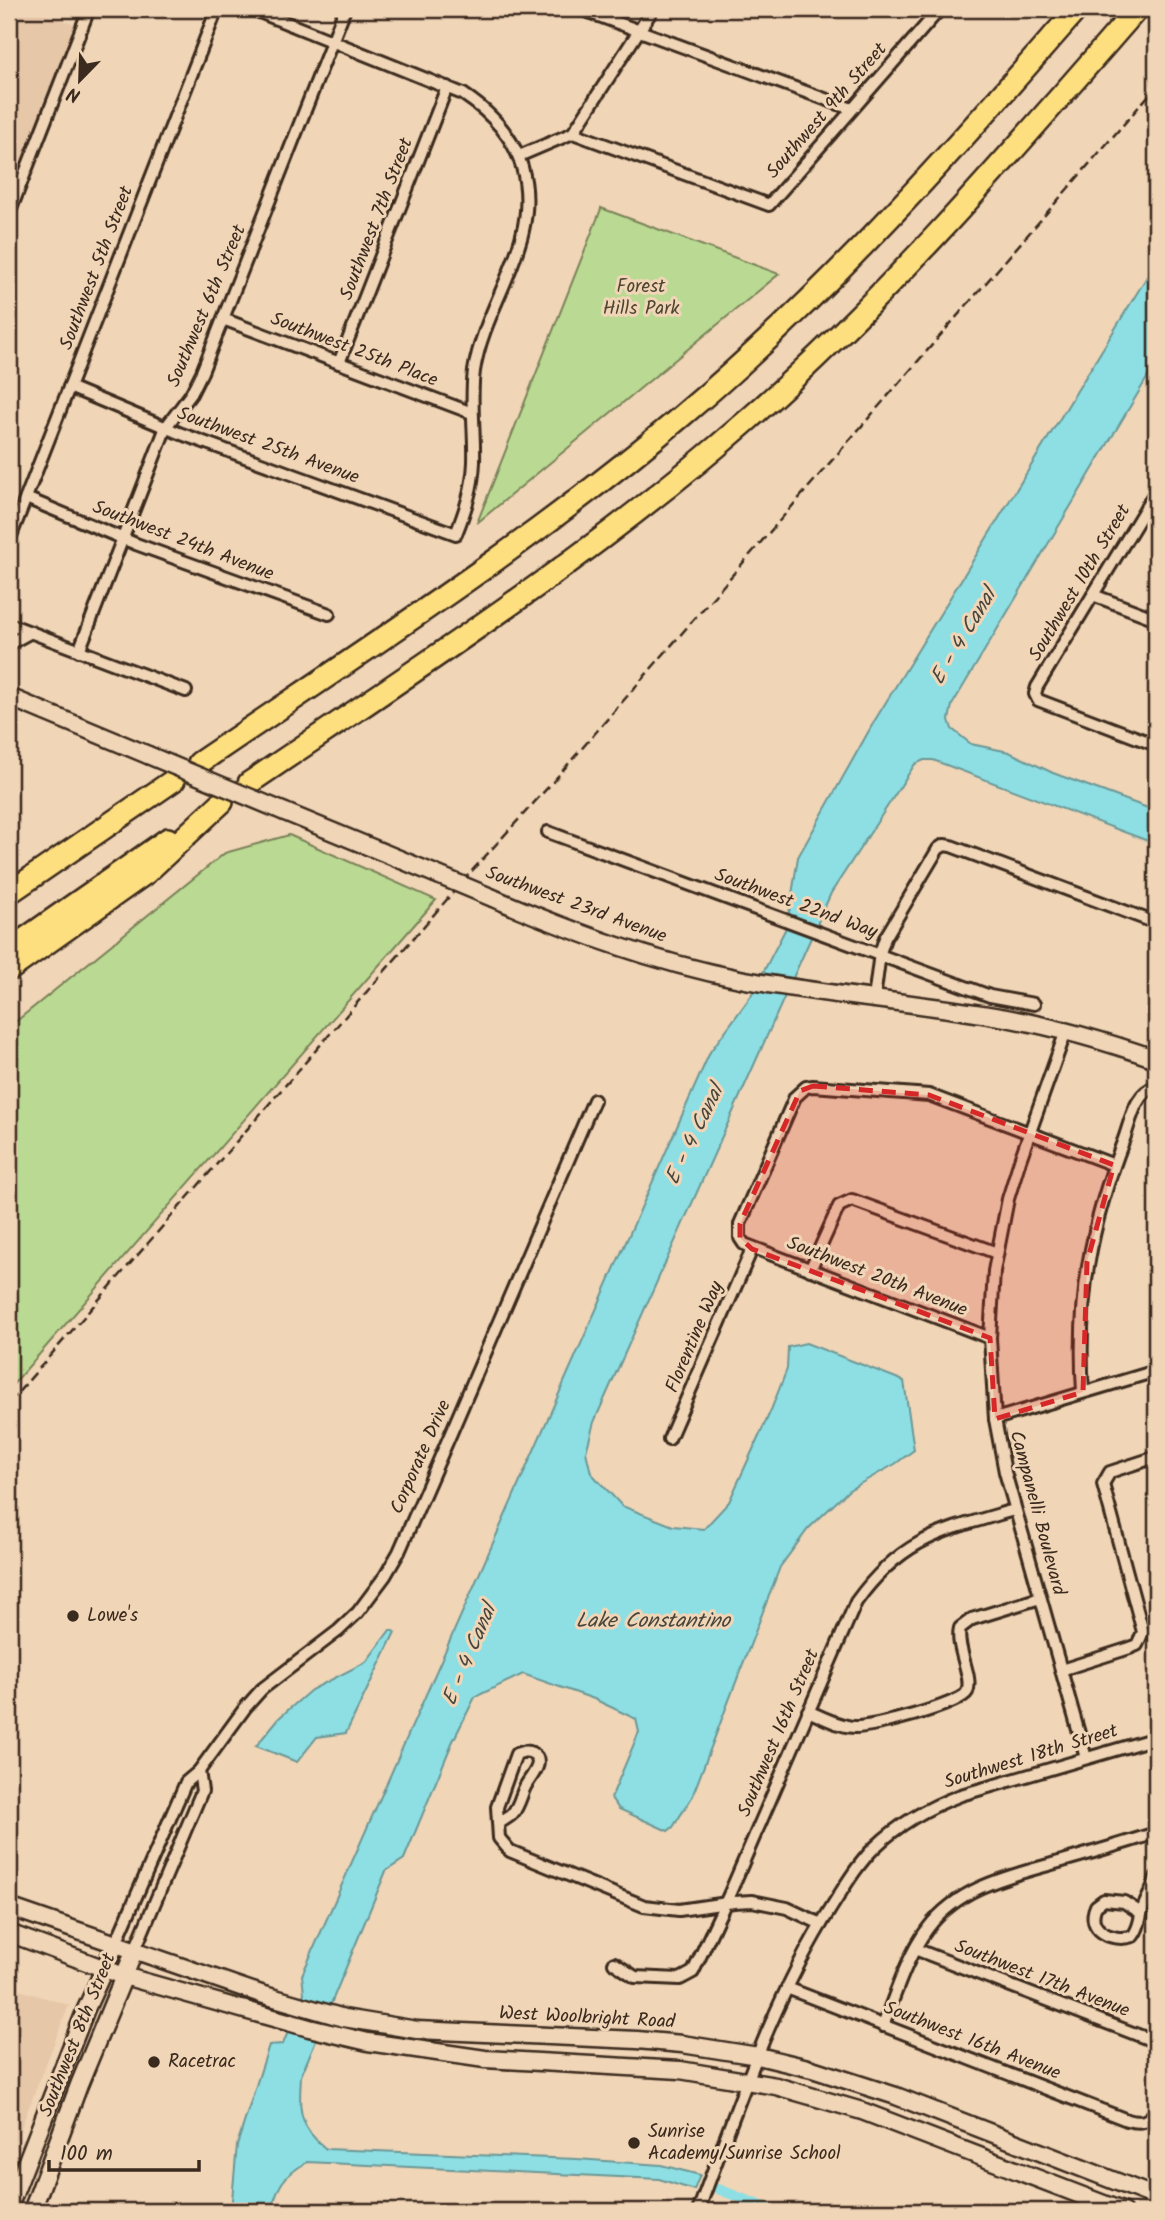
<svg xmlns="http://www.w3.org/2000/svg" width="1165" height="2220" font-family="Kalam,sans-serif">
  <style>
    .built { fill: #e6c7a8 }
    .green { fill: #bada93; stroke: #7a8258; stroke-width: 2 }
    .water { fill: #8ddfe4; stroke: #6c9795; stroke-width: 2 }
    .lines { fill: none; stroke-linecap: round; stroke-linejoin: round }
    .canal { stroke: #8ddfe4; stroke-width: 10 }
    .street-casing { stroke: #3b2a1e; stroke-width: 16 }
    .secondary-casing { stroke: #3b2a1e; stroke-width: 21 }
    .highway-casing { stroke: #3b2a1e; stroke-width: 26 }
    .street { stroke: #f0d5b7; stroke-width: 10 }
    .secondary { stroke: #f0d5b7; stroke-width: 16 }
    .highway { stroke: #fedf80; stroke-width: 21 }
    .rail { stroke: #3b2a1e; stroke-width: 2.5; stroke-dasharray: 10 5; stroke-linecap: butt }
    .secondary-bridge-casing { stroke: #3b2a1e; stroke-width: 21; stroke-linecap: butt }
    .secondary-bridge { stroke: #f0d5b7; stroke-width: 16 }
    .marked { fill: #d62828; fill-opacity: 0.2; stroke: #d62828; stroke-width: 5; stroke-dasharray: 14 9; stroke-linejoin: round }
    .poi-dot { fill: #3b2a1e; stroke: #f0d5b7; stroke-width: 2.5 }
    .labels { text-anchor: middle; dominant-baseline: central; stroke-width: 6; stroke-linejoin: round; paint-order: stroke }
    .street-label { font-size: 19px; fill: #3b2a1e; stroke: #f0d5b7 }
    .park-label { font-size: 19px; fill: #4e4430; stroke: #f0d5b7 }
    .poi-label { font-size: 19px; fill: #3b2a1e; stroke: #f0d5b7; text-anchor: start }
    .water-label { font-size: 21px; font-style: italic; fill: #47453c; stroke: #f0d5b7 }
  </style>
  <rect width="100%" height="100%" fill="#f0d5b7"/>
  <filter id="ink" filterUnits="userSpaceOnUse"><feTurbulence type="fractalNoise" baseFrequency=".0143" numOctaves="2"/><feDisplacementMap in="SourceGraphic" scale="14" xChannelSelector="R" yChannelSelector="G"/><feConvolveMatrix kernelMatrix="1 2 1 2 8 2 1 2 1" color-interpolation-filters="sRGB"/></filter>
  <g filter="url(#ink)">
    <g class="built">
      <path d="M9,9h23l46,17 -69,174z"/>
      <path d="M9,1987l60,18 -60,153z"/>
    </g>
    <g class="green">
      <path d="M601,208l178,66 -302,249 124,-314z"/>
      <path d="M289,835l147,65 -427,489v-362l216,-174z"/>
    </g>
    <g class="water">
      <path d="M1156,262v101l-204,342 -3,15 3,9 19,15 38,8 44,21 103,38v33l-223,-84h-9l-9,4 -84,129 -237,529 -8,30 5,21 31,33 51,20 31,3 25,-27 42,-92 16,-41 1,-22 18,-4 98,38 10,69 -19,14 -46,26 -41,39 -28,38 -88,230 -19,30 -5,4 -49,-22 -8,-11 28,-66 -3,-13 -42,-20 -71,-25 -48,23 -23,46 -48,116 -18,12 -85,205c-2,34 -3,50 25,73l251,10 84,6 39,10 -6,15 -35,-11 -352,-17c-25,15 -28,22 -36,49h-40l6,-66 32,-100 14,-1 21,-51 -2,-18 408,-923 41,-56 36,-70 11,-69 77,-137z"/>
      <path d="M390,1630l5,2 -49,101 -29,4 -20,25 -41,-16 23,-28 32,-28 55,-28z"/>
    </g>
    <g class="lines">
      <path class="canal" d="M718,2189l56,22"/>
      <defs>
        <g id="street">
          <path d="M580,9l272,100"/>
          <path d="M573,133l196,72 171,-196"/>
          <path d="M519,156l54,-23 80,-124"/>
          <path d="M9,214l80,-205"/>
          <path d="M223,319l249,94"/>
          <path d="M339,363l108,-276"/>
          <path d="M69,387l110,46 277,101c9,-23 17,-46 18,-72 1,-31 -4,-60 0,-91 11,-71 69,-129 48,-204 -9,-32 -32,-55 -59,-73l-211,-85"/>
          <path d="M1156,491l-119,196 -2,7 3,6 118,45"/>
          <path d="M26,498l110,46 193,70"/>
          <path d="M9,541l208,-532"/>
          <path d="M1093,595l63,24"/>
          <path d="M9,624l177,67"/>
          <path d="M9,644l22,-12"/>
          <path d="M79,651l87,-224 25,-33 11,-22 143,-363"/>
          <path d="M548,832l442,164 44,8"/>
          <path d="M874,999l6,-46 5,-15 53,-89 6,-4 7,1 205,77"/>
          <path d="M1066,1031l-46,129 -12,39 -14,72 -4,67 5,81 10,53 81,286"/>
          <path d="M810,1270l29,-64 13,-6 145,53"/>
          <path d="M990,1338l-246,-94 -4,-6v-14l55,-127 11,-10 7,-1 116,9 185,70"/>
          <path d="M1083,1392c-6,-94 7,-165 41,-253 7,-19 11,-47 32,-52"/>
          <path d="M995,1419l161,-48"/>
          <path d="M669,1439l83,-190"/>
          <path d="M1061,1670l69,-22 7,-3 6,-13 -40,-148 7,-12 46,-15"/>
          <path d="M808,1711c14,6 30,15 46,16 17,1 106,-22 113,-35 7,-15 -12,-44 -7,-64l12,-9 68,-21"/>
          <path d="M499,1823c4,-3 11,-6 14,-10 6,-7 8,-18 12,-26 4,-9 22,-25 7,-34 -6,-3 -11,-1 -16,1l-19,53 2,31 11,13 134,55 35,4 55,-8 18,-1 35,7 34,16"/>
          <path d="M1141,1913l-17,-11 -20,-2 -8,6c-11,24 16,37 37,30 6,-8 6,-13 8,-21 2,-11 12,-24 15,-38"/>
          <path d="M115,1945l71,-163 13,-11 46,-63 17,-19 76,-58 20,-19 27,-36 14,-24 52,-119 143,-333"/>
          <path d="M915,1949l241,93"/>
          <path d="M134,1952l68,-161 -3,-20"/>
          <path d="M614,1963l21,14 45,2 13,-7 36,-77 127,-293c46,-64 86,-71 158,-92"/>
          <path d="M787,1988l340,132c14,4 22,2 29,-10"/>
          <path d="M883,2026c13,-33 24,-70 45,-98 32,-42 82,-52 131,-66 32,-9 65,-19 97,-29"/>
          <path d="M698,2211c39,-102 74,-210 133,-303 14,-22 26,-43 44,-61 25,-24 54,-40 86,-52l195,-57"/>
        </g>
        <g id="secondary">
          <path d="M9,697l139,58"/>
          <path d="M285,812l148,61"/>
          <path d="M493,898c80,34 161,64 247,81 80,15 161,22 242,35 59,9 117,25 174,45"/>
          <path d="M9,1907l252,87 83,24 73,12 220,10 45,4 76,12 54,13 84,27 260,101"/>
          <path d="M9,1933l115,43 185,52 59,14 117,17 195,11 96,16 86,25 260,100"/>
          <path d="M9,2207l77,-198 29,-64"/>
          <path d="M32,2211l47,-126 55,-133"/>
        </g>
        <g id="highway">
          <path d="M199,763c164,-112 332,-219 484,-348 145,-122 269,-263 394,-406"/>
          <path d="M249,783c171,-116 345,-228 500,-364 142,-125 264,-268 388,-410"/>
          <path d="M9,893l165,-113"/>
          <path d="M9,950l159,-111"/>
          <path d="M9,970l137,-97 76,-71"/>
        </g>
      </defs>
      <use href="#street" class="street-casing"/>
      <use href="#secondary" class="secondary-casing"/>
      <use href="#highway" class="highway-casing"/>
      <use href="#street" class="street"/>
      <use href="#secondary" class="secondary"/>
      <use href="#highway" class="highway"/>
      <path class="rail" d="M9,1403l461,-530 81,-89 605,-697"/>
      <defs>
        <g id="secondary-bridge">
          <path d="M148,755l137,57"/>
          <path d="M433,873l60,25"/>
        </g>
      </defs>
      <use href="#secondary-bridge" class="secondary-bridge-casing"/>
      <use href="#secondary-bridge" class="secondary-bridge"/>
    </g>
  </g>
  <path class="marked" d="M813,1086l116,9 185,70 -27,97 -4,130 -88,27 -5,-81 -238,-89 -12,-11v-14l60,-133z"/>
  <g class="poi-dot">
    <circle cx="73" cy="1616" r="7"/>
    <circle cx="154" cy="2062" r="7"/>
    <circle cx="634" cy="2143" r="7"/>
  </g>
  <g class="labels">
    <g class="street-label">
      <text transform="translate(827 111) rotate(-49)">Southwest 9th Street</text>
      <text transform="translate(377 219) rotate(-69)">Southwest 7th Street</text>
      <text transform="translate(97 268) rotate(-69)">Southwest 5th Street</text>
      <text transform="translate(207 306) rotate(-67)">Southwest 6th Street</text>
      <text transform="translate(354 350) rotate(21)">Southwest 25th Place</text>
      <text transform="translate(268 446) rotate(20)">Southwest 25th Avenue</text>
      <text transform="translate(183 541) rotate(21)">Southwest 24th Avenue</text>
      <text transform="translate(1080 583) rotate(-59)">Southwest 10th Street</text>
      <text transform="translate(796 904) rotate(20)">Southwest 22nd Way</text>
      <text transform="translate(576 905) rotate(20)">Southwest 23rd Avenue</text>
      <text transform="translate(877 1277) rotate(21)">Southwest 20th Avenue</text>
      <text transform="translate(695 1337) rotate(-67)">Florentine Way</text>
      <text transform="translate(421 1457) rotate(-66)">Corporate Drive</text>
      <text transform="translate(1037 1513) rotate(75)">Campanelli Boulevard</text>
      <text transform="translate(779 1733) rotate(-67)">Southwest 16th Street</text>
      <text transform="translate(1031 1757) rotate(-17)">Southwest 18th Street</text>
      <text transform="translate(1042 1979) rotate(21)">Southwest 17th Avenue</text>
      <text transform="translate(587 2018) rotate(3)">West Woolbright Road</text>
      <text transform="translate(78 2035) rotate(-68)">Southwest 8th Street</text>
      <text transform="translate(972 2041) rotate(21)">Southwest 16th Avenue</text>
    </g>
    <g class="park-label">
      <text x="641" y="287">Forest<tspan x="641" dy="22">Hills Park</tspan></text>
    </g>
    <g class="poi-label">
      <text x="87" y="1616">Lowe's</text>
      <text x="168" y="2062">Racetrac</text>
      <text x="648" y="2132">Sunrise<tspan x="648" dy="22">Academy/Sunrise School</tspan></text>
    </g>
    <g class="water-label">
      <text transform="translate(964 637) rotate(-59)">E - 4 Canal</text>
      <text transform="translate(695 1135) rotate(-64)">E - 4 Canal</text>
      <text x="653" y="1621">Lake Constantino</text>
      <text transform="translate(470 1655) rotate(-67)">E - 4 Canal</text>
    </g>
  </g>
  <rect width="1165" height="2220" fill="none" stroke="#f0d5b7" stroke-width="35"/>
  <rect x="18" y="18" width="1130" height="2185" fill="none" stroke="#3b2a1e" stroke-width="2.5" filter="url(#ink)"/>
  <g transform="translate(80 80) rotate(203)" stroke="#f0d5b7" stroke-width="5" paint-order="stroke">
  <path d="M0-5L12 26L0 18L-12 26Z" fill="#3b2a1e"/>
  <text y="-10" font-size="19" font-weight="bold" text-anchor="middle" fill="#3b2a1e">N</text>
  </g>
  <path d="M49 2160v10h150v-10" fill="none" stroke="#3b2a1e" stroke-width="3.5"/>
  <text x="60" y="2160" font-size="21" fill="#3b2a1e" stroke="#f0d5b7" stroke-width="5" paint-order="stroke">100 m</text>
</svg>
